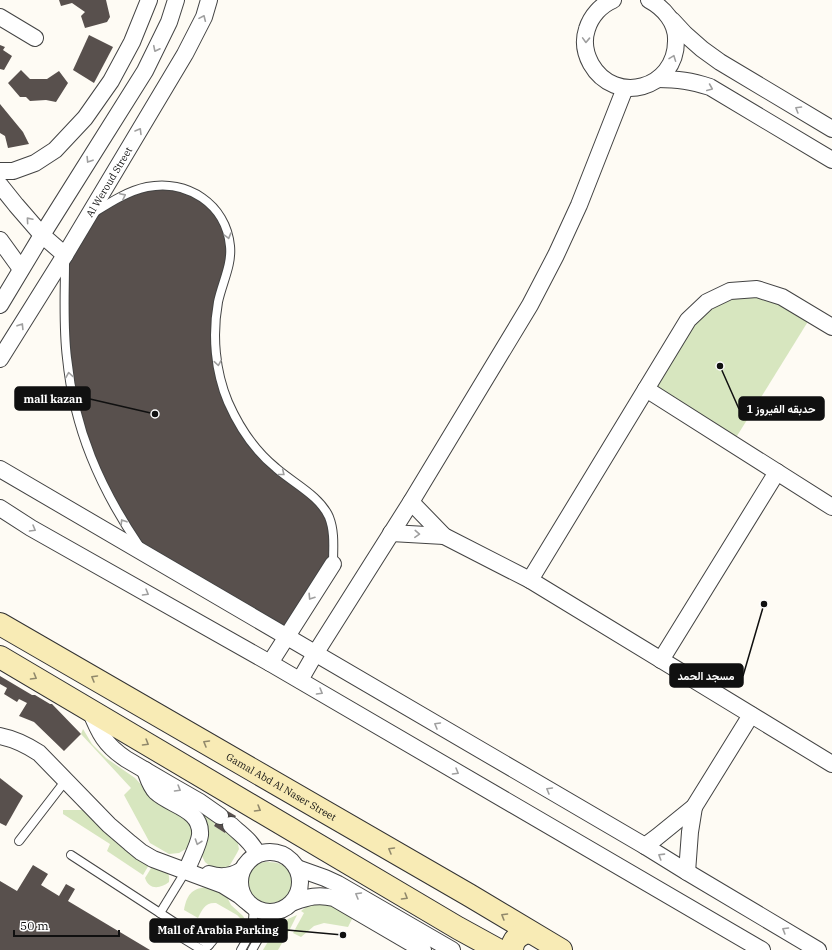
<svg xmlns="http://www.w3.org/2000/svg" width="832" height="950" font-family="'IBM Plex Serif',Vazirmatn,serif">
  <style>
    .green { fill: #d7e6bf }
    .building { fill: #58504d }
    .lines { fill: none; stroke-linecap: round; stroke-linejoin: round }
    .service-casing { stroke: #434343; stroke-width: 10 }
    .minor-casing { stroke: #434343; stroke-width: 18 }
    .secondary-casing { stroke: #323232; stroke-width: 24 }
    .service { stroke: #fff; stroke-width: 8 }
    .minor { stroke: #fff; stroke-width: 16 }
    .secondary { stroke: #f8ebb5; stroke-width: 22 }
    .oneway { stroke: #9f9f9f }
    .oneway2 { stroke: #90886b }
    .labels { text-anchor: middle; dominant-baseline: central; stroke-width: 4; stroke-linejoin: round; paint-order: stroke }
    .street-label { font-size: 10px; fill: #101010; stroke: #fff }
    .leader { fill: none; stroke: #101010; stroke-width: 1.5 }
    .callout-dot { fill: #101010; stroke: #fff; stroke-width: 1.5 }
    .callout { fill: #101010; stroke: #101010; stroke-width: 1.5 }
    .callout-label { font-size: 11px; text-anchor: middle; font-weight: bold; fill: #fff }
  </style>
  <rect width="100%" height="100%" fill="#fefbf4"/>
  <g class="green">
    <path d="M757,289l55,26 -80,129 -86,-55 61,-87z"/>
    <path d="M83,729l9,15 14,14 29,20 11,12 35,22 14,18 -6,17 -10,6 -10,1 -19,-11 -26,-48 7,-7 -50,-54z"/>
    <path d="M199,809l16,14 -1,3 11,7 4,-5 8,11 2,10 -2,4 -7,12 -4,3 -4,1 -11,-2 -6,-5 -3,-6v-6l4,-14z"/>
    <path d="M63,810h24l63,53 -7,12 -36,-24 3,-7 -47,-30z"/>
    <path d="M265,862c38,-2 44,40 5,41 -6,0 -13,-1 -18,-5 -3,-2 -5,-6 -6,-10 -4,-14 6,-23 19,-26z"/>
    <path d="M153,865c9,4 18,5 16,17 -9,7 -20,8 -24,-4z"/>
    <path d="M206,887h7l14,10 4,8 12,11 3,5 -2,1 -7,-7 -21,-12c-11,-1 -14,7 -18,15l-14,-8c3,-15 7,-21 22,-23z"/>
    <path d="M325,902l28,15 -5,10 -24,-4 -10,3 -13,11 -8,-4 11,-20 -3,-2 9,-7z"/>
    <path d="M297,915l-8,16 -11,19h-15l16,-27z"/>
  </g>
  <g class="building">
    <path d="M59,0h47l4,17 -3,5 -22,6 -4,-12 4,-4 -13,-9 -11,3z"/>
    <path d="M89,35l24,12 -19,36 -21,-13z"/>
    <path d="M0,45l5,2 -2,3 9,6 -8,14 -4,-1z"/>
    <path d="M21,70l9,9h17l12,-8 9,12 -12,19 -10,-2 -16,1 -4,-4h-6l-12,-14z"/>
    <path d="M0,104l23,28 6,12 -21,4 -3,-12 -5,-3z"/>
    <path d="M164,186l31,8 24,21 12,41 -15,63 6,67 30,57 66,57 14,28 1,36 -47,73 -141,-83 -53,-93 -25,-103 -2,-103 24,-40 28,-16z"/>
    <path d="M0,676l32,19h3l15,9h2l29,30 -17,17 -30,-29 -15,-6 8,-13 -8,-4 -2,3 -13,-8 3,-6 -7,-4z"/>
    <path d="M0,778l23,18 -17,30 -6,-3z"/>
    <path d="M224,809l12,7 -11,17 -11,-7z"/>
    <path d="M33,865l15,9 -7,11 18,11 7,-12 9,5 -7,12 82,49h-150v-69l17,10z"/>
  </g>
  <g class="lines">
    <defs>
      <g id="service">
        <path d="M95,212c16,-10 33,-21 52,-25 40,-8 79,17 83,59 2,19 -8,37 -12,56 -6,33 -3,69 10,100 11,25 27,49 48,66 17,15 44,28 53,49 6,15 4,32 4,47"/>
        <path d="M65,261c0,32 -2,65 2,97 7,71 33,130 73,189"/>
        <path d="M19,841l47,-61"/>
        <path d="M71,855l89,58 49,32"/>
        <path d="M160,913l27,-44"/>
        <path d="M180,926l-2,7 3,4 21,13c7,-2 15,-16 20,-22"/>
        <path d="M241,950c9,-15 14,-25 12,-43"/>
        <path d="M252,950l14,-25 13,-14"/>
      </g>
      <g id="minor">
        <path d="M613,0c-12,5 -22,16 -26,29 -4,12 -2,24 4,35 24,42 85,25 85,-23 1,-18 -12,-33 -27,-41"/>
        <path d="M0,17l35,21"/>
        <path d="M672,20l13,14 17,15 18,13 112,67"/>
        <path d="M658,79c20,0 33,2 52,8l122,73"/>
        <path d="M0,171h13l22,-8 20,-13 30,-32 26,-37 21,-39 17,-42"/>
        <path d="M0,185l16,20 26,30 23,20"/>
        <path d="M0,240l21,29"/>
        <path d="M0,305l42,-70 103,-164 24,-49 7,-22"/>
        <path id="s1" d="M0,359l65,-104 120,-201 19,-37 5,-17"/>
        <path d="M646,389l186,118"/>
        <path d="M0,469l645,377 42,26 131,78"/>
        <path d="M411,502l33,34 86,44 302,184"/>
        <path d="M0,508l31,20 239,135 492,287"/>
        <path d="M391,533l53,3"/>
        <path d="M530,580l158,-260 19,-18 23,-11 27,-2 25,8 50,30"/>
        <path d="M661,660l116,-188"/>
        <path d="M270,663l63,-99"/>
        <path d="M300,680l15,-26 96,-152 119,-197 26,-50 23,-50 46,-117"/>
        <path d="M90,710c9,23 15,35 36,49l46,27 28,16 20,14"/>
        <path d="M0,736c15,3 27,9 39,17l70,72 21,18 11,9 12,7 70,26 16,10 7,6"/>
        <path d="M145,770c3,8 5,16 11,22 15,14 46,17 44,43 -1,9 -9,24 -12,32"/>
        <path d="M231,825c9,9 21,16 26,29"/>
        <path d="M645,846l12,-9 37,-30 57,-92"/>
        <circle cx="270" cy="882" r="30"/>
        <path d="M297,868l28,10 13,6 114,66"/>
        <path d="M687,872l3,-40 4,-25"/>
        <path d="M209,874c12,4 22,3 33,-4"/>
        <path d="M294,902c14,-5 24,-8 40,-4l89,52"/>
      </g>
      <g id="secondary">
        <path id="s2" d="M0,624l469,271 92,55"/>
        <path d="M0,657l458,271 40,22"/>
        <path d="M512,950c0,-11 8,-17 18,-18"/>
      </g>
    </defs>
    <use href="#service" class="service-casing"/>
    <use href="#minor" class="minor-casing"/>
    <use href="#secondary" class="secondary-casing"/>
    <use href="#service" class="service"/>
    <use href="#minor" class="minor"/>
    <use href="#secondary" class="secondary"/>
  </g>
  <defs><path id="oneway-chevron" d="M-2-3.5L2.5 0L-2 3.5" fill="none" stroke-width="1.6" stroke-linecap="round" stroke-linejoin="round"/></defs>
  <g class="oneway">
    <use href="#oneway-chevron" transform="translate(203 18) rotate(-66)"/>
    <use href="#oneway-chevron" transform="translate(586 40) rotate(92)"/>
    <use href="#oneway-chevron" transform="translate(156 49) rotate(116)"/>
    <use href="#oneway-chevron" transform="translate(673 58) rotate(-69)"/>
    <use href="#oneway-chevron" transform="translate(710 88) rotate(23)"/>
    <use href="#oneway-chevron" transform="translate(798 109) rotate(-149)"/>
    <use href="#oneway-chevron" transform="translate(139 131) rotate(-59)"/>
    <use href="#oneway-chevron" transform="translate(89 160) rotate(122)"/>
    <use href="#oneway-chevron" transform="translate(123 196) rotate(-26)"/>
    <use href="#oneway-chevron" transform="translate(29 220) rotate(-131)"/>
    <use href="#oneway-chevron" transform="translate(228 236) rotate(75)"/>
    <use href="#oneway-chevron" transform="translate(21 326) rotate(-58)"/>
    <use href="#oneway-chevron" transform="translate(218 363) rotate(81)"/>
    <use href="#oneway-chevron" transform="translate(69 375) rotate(-99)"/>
    <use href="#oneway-chevron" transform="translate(282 473) rotate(39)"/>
    <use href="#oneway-chevron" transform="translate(123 522) rotate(-122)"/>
    <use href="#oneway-chevron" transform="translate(33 529) rotate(30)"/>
    <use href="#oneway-chevron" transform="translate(417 534) rotate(3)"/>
    <use href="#oneway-chevron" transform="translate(146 593) rotate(30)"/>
    <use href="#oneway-chevron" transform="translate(311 597) rotate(123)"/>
    <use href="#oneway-chevron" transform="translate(320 692) rotate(30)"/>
    <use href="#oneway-chevron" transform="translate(437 725) rotate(-150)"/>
    <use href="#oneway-chevron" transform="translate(456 772) rotate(30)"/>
    <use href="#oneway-chevron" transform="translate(178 789) rotate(31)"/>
    <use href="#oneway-chevron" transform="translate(549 790) rotate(-150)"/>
    <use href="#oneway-chevron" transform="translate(198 842) rotate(109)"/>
    <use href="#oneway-chevron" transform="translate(661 856) rotate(-148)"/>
    <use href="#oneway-chevron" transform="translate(358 895) rotate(-150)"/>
    <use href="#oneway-chevron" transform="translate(785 930) rotate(-149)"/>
  </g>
  <g class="oneway2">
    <use href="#oneway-chevron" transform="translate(34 677) rotate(30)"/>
    <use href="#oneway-chevron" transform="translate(94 678) rotate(-150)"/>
    <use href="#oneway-chevron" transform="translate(146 743) rotate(31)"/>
    <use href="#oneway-chevron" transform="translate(206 743) rotate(-150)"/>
    <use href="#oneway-chevron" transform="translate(258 809) rotate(31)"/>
    <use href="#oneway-chevron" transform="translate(391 850) rotate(-150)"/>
    <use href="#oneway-chevron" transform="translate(405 897) rotate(31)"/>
    <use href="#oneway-chevron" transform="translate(504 916) rotate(-149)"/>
  </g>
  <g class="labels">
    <g class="street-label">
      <text stroke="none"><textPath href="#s1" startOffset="208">Al Weroud Street</textPath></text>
      <text stroke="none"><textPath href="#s2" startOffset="325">Gamal Abd Al Naser Street</textPath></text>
    </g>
  </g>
  <path class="leader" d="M155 414L90 399M720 366L739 409M764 604L743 676M343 935L287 930"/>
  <g class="callout-dot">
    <circle cx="155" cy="414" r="4"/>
    <circle cx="720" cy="366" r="4"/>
    <circle cx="764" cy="604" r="4"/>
    <circle cx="343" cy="935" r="4"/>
  </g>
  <g class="callout">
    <rect x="15" y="387" width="75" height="23" rx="4"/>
    <rect x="739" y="397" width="85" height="23" rx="4"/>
    <rect x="670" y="664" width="73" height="23" rx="4"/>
    <rect x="150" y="919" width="137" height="23" rx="4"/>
  </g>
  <g class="callout-label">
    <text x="53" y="403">mall kazan</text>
    <text x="781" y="413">حدبقه الفيروز 1</text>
    <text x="706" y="680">مسجد الحمد</text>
    <text x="218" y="934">Mall of Arabia Parking</text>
  </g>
  <path d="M14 930v6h105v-6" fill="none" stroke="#101010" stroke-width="2"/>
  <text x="20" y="930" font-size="12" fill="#101010" stroke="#ffffff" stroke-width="3" paint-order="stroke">50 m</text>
</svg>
